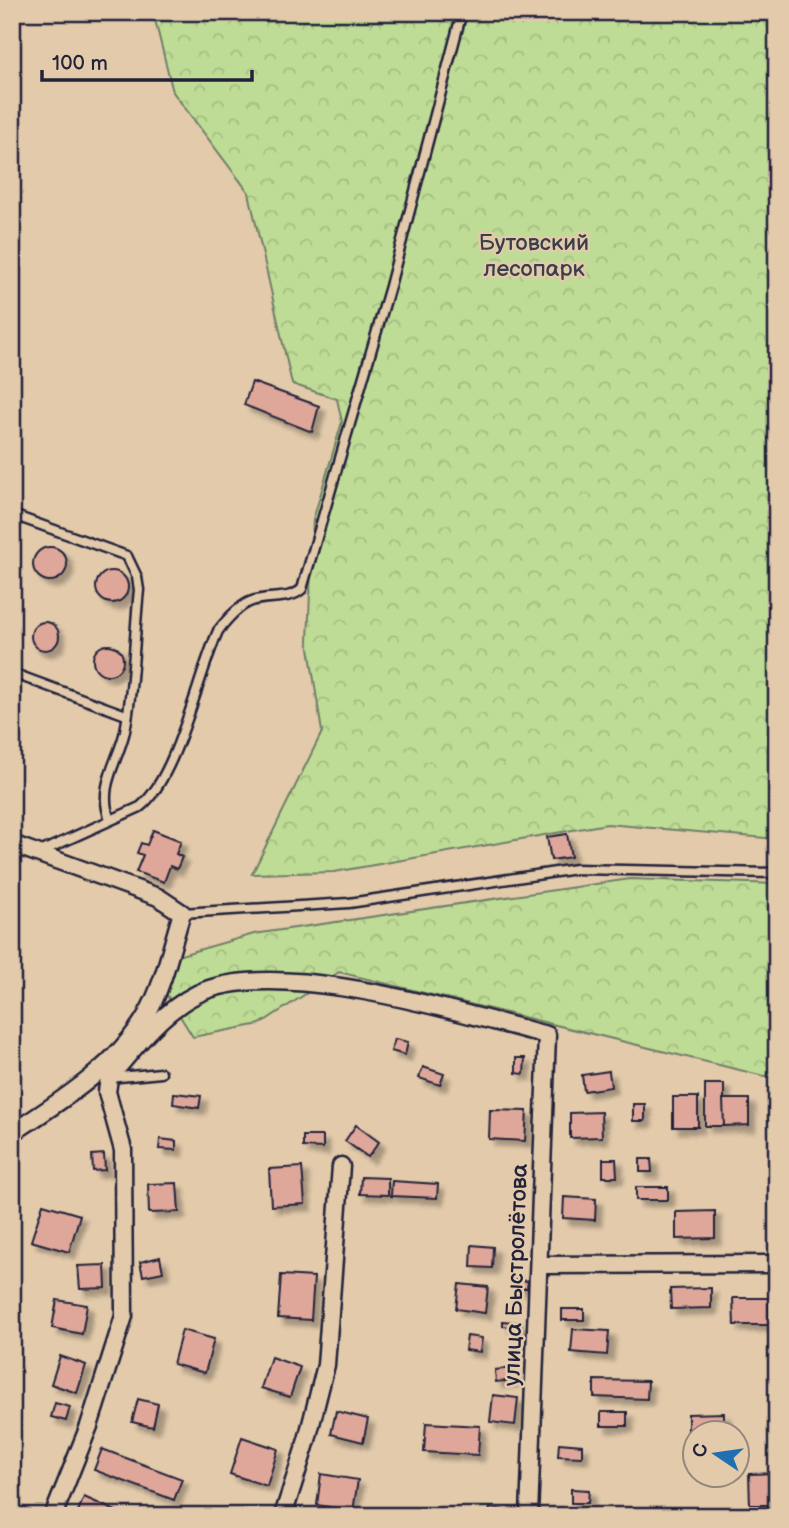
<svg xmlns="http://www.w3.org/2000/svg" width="789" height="1528" font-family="'Balsamiq Sans',sans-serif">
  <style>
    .forest { fill: url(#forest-crowns); stroke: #707f68; stroke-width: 2 }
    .building { fill: #dfa799; stroke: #22223b; stroke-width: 2; filter: url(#shadow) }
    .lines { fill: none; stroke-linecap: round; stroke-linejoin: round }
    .service-casing { stroke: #22223b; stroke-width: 13 }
    .minor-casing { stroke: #22223b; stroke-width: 21 }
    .service { stroke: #e2caab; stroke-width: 8 }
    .minor { stroke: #e2caab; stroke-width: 16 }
    .labels { text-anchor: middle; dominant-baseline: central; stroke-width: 5; stroke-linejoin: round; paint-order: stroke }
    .park-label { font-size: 23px; fill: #393e48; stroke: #e2caab }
    .street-label { font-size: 23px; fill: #22223b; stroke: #e2caab }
  </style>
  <defs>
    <pattern id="forest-crowns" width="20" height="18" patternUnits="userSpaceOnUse" patternTransform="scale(1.75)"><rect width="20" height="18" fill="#bedc95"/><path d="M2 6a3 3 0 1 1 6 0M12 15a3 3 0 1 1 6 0" fill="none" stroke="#a3bc81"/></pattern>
    <filter id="shadow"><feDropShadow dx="6" dy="6" stdDeviation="2" flood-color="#0004"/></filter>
  </defs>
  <rect width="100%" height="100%" fill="#e2caab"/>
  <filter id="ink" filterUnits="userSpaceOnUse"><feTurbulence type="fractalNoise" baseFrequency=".0143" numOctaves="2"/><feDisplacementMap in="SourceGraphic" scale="14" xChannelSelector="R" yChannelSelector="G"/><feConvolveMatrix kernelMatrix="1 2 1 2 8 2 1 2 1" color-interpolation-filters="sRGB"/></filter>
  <g filter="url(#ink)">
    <g class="forest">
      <path d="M153,12h624v827l-170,-15 -273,48 -82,2 70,-142 -14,-91 5,-121 29,-98 -5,-23 -45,-15 -43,-191 -76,-101z"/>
      <path d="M630,879l147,5v190l-13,2 -425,-104 -79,52 -67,13 -28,-45 12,-36 77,-22z"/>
    </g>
    <g class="building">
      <path d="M252,382l67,24 -7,26 -68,-27z"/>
      <circle cx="50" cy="564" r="17"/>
      <circle cx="112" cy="587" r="16"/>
      <circle cx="45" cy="636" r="14"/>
      <circle cx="108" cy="660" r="15"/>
      <path d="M153,830l28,11 -5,13 6,3 -5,12 -7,-3 -6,16 -28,-10 7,-17 -6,-2 4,-10 6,2z"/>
      <path d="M567,834l4,23 -20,3 -4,-23z"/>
      <path d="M395,1039l13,3 -3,13 -14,-4z"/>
      <path d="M516,1058h9l-1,16 -8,-1z"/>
      <path d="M423,1067l21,7 -4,11 -21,-7z"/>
      <path d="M609,1071l2,16 -27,4 -2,-16z"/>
      <rect x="705" y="1084" width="19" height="42"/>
      <path d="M174,1093l27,3 -2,12 -26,-4z"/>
      <rect x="673" y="1097" width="25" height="30"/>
      <path d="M723,1099h26v26l-25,1z"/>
      <rect x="633" y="1104" width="12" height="17"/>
      <path d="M490,1110l37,1 -2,30 -36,-2z"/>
      <path d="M601,1112l1,25 -32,1v-25z"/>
      <path d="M356,1125l23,17 -11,15 -23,-16z"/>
      <path d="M303,1136h20v12l-20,-1z"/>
      <path d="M160,1139l16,2v9l-17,-1z"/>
      <path d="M104,1154l1,16 -12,1 -1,-16z"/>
      <path d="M603,1159h13l1,18h-14z"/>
      <path d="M640,1159h11l1,13h-12z"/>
      <path d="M302,1167l3,37 -34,2 -2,-37z"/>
      <path d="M361,1177l27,1v17l-28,-1z"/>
      <path d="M392,1181l46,3 -1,14 -46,-2z"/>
      <path d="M177,1183l2,29 -30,1 -1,-29z"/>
      <rect x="636" y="1187" width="32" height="13"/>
      <rect x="773" y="1189" width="4" height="31"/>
      <path d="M564,1197l32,2 -1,21 -32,-2z"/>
      <path d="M43,1204l37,11 -11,37 -38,-11z"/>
      <path d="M715,1211v27l-39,1v-27z"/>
      <path d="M472,1245l21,2 -1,21 -21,-1z"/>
      <path d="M160,1257l3,15 -20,4 -3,-14z"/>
      <path d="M105,1265l1,23 -26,1 -2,-23z"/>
      <path d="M281,1275l33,2 -3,43 -33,-2z"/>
      <path d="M515,1280l13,1 -1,7h-12z"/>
      <path d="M459,1284l29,3 -3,26 -29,-4z"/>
      <path d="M711,1288v20l-40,1 -1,-20z"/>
      <path d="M733,1298h36l1,27h-36z"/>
      <path d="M57,1300l30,5 -5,29 -30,-6z"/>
      <rect x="562" y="1309" width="22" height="11"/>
      <path d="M503,1321l19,2 -1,5 -18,-2z"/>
      <path d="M573,1329l36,2 -2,24 -36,-3z"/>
      <path d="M182,1330l32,9 -9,34 -32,-9z"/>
      <path d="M467,1336l15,2 -2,14 -15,-2z"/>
      <path d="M60,1356l26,9 -9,28 -26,-9z"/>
      <path d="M271,1357l29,10 -10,30 -29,-9z"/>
      <path d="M513,1368l1,12 -18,2 -1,-12z"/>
      <path d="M594,1380l54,1 -1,18 -53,-2z"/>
      <path d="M493,1395l25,3 -3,27 -25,-3z"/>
      <path d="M138,1399l20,5 -5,23 -21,-5z"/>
      <path d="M55,1403l15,4 -4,14 -15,-4z"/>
      <path d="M336,1411l32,8 -5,23 -32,-8z"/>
      <rect x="601" y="1412" width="26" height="14"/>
      <path d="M724,1413v20h-36v-19z"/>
      <path d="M426,1423l54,3 -2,29 -54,-3z"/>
      <path d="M242,1437l36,12 -11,37 -37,-12z"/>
      <path d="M559,1443l23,2v12l-24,-1z"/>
      <path d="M102,1449l80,30 -8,21 -80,-30z"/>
      <path d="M777,1473v32h-27l-1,-31z"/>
      <path d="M321,1474l37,6 -5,31 -36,-6z"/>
      <path d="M571,1489l18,1 -1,13h-17z"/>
      <path d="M84,1497l43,19h-51z"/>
      <path d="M490,1508l13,2 -1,6h-14z"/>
      <path d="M217,1509l16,7h-19z"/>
    </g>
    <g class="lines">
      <defs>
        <g id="service">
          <path d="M12,519l1,-4 114,41 10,21 2,13c-5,45 -5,97 -14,141 -7,31 -28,56 -15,88"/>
          <path d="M12,673l114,42"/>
          <path d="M38,853l102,-46c37,-30 57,-129 78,-176 9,-12 20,-25 34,-30 16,-6 37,0 50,-12l88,-303 72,-274"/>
          <path d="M182,913l167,-10 227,-34 201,4"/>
          <path d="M109,1078l52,-5"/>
        </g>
        <g id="minor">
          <path d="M12,844l146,53 24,16c-11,34 -18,72 -36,103 -30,51 -85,85 -134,117"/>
          <path d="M540,1265l237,-1"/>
          <path d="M53,1516l36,-90 35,-110 -1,-166 -16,-58 2,-14c24,-29 53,-67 88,-84 80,-39 265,20 350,41l-18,481"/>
          <path d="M283,1516l24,-76 19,-75 15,-199"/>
        </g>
      </defs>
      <use href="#service" class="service-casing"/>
      <use href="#minor" class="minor-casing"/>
      <use href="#service" class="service"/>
      <use href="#minor" class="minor"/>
    </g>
  </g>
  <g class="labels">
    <g class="park-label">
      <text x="534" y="243">Бутовский<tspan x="534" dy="26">лесопарк</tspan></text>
    </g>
    <g class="street-label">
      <text transform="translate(516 1275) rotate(-88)">улица Быстролётова</text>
    </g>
  </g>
  <rect width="789" height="1528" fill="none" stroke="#e2caab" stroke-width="42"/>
  <rect x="21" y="21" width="747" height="1486" fill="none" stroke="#22223b" stroke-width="2.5" filter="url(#ink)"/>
  <g transform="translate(716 1454) rotate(283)"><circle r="33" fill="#e2caab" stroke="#95877e" stroke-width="2"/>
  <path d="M0-5L12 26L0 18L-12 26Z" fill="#1f6fb2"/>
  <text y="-10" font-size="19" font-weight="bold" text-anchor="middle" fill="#22223b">С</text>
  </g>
  <path d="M42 70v10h210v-10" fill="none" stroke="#22223b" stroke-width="3.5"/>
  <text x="52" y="70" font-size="21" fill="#22223b" stroke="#e2caab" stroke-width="5" paint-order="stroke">100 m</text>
</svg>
